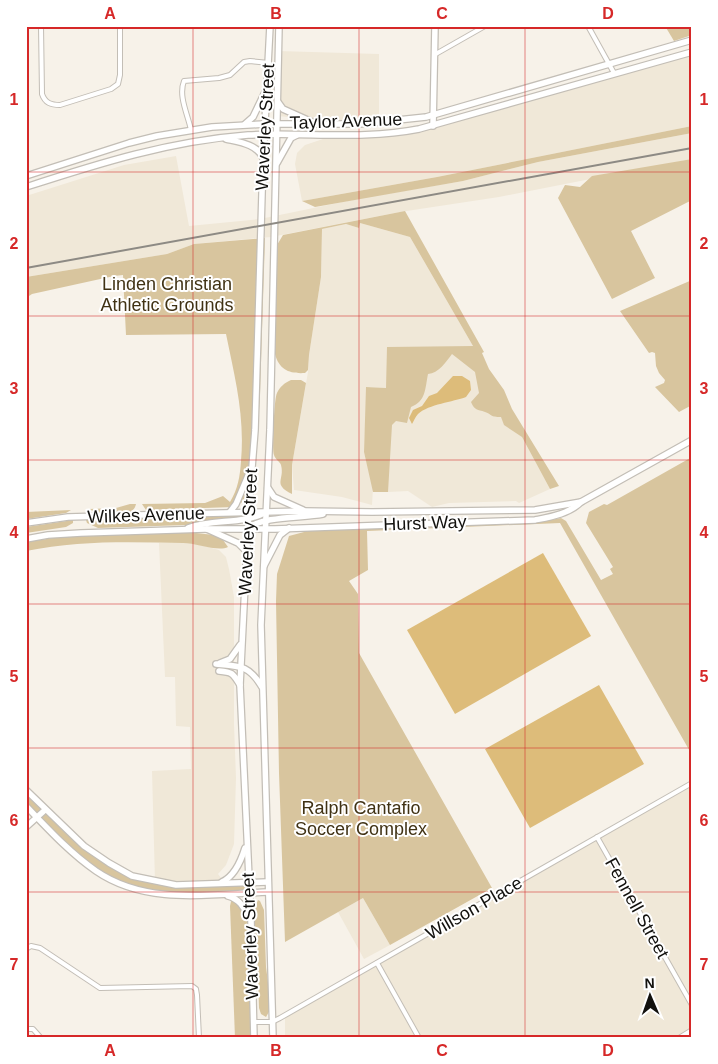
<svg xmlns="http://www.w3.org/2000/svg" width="718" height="1064" font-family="Arial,sans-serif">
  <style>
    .built { fill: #f0e8d8 }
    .green { fill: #d8c59e }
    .water { fill: #ddbc7a }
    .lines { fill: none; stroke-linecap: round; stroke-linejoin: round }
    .street-casing { stroke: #c3beb6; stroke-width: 6 }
    .secondary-casing { stroke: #c3beb6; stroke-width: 8 }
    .street { stroke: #fff; stroke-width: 4 }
    .secondary { stroke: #fff; stroke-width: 5.5 }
    .rail { stroke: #8d8a84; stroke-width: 2 }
    .grid { fill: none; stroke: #d62828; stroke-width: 1; stroke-opacity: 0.55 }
    .labels { text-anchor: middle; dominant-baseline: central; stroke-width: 4; stroke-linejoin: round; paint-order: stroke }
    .street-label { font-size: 18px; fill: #12110e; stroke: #fff }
    .park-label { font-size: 18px; fill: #403214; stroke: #fff }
    .neatline { fill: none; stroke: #d62828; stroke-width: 2 }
    .grid-label { font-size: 16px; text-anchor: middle; font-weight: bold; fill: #d62828 }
  </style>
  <rect width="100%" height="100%" fill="#f7f2e9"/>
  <g class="built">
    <path d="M278,51l101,3v71l-102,-9z"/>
    <path d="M692,52v74l-255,51 -135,24 -7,-37 2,-11 8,-8 33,-11 74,-3z"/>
    <path d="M692,133v26l-193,38 -99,15 -129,25 -77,7 -27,10 -141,23v-81l98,-31 52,-9 13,70 71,-7 102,-21 101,-17 75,-19z"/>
    <path d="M360,223l50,14 63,109 77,143 -31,14 -3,-2 -67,2 -17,4 -24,-16 -20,1 -2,-104 -19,-1 -3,65 9,36 -1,17 -30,-8 -48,-7 -2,-25 16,-93 1,-17 12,-78 1,-48 24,-5 13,4z"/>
    <path d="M159,543h35l25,7 7,7 3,12 5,28v127l2,54 -2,66 -8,21 -8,9 3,4 -3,6 -63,-2 -3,-111 39,-2 -1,-42 -14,-1 -1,-49h-10z"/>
    <path d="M692,783v255h-407v-23z"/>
    <path d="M363,898l27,47 -26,14 -26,-47z"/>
  </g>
  <g class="green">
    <path d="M665,26h27v9l-18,6z"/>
    <path d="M692,126v7l-154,29 -75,19 -148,26 -13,-6 135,-24z"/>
    <path d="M692,159v41l-61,31 24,47 -43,21 -54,-101 7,-13 15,2 12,-11z"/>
    <path d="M405,211l79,141 -2,1 7,16 15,21 8,19 47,77 -9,3 -28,-52 -18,-12 -3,-8c-11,0 -8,-2 -16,-5 -8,-3 -10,-1 -14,-10l8,-9 -4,-21 -23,-18c-7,9 -13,19 -24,20 -3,15 -2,27 -17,33l-4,16 -11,-2 -4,4 -4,67h-15l-9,-40 2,-65 20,1 1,-41 86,-1 -63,-109 -50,-14 -1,5 -13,-4 -24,5 -1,48 -12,78 -1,15 -3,3c-15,1 -26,-3 -30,-19l2,-109 6,-10z"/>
    <path d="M265,238l-5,156 -5,84c-2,13 -9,25 -22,29l-87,3 -4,-6 63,-1 18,-7 7,6c8,-13 10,-26 11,-41 4,-45 -6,-83 -15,-127l-100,1 -3,-60 -9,1 -82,18 -6,4v-21l141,-23 27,-10z"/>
    <path d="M692,280v125l-13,7 -24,-25 9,-4 1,-3 -6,-7 -3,-7 -1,-13 -3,-1 -3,1 -29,-42z"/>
    <path d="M291,380h10l5,3 -14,82v29c-20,-10 -7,-14 -11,-29 -1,-3 -6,-6 -7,-10 -2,-5 0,-57 3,-62 3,-6 7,-10 14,-13z"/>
    <path d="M692,457v298l-132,-232 -193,8 1,39 -19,11 9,13 1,59 133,235 -102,57 -27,-47 -78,44 -6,-169 -3,-172 1,-27 12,-38 15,-4v-2l229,-7 28,-5 5,3 35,59 12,-6 -3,-5 3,-2 -27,-44 3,-11 15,-8 3,1z"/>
    <path d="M130,504h6c-1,5 -3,6 -7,8h-34l-6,-3 27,-1z"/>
    <path d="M71,510l-5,3 -40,6v-7z"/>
    <path d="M240,515h3l1,8 -146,5 -11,-5 -1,-3z"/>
    <path d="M73,520v3l-7,4 -40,6v-6z"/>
    <path d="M187,532l27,3 9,5 5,7c-10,5 -32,-4 -45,-4 -52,-1 -105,-3 -157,8v-9l34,-5z"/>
    <path d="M26,790l58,56 48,30 44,9 72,-2 1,10 -46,2 -52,-3 -54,-20 -71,-66z"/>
    <path d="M232,897l7,4 12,20 3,117h-19l-5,-132z"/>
    <path d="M258,900l2,1 4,9 2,57 3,23 1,20 -4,7 -5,-3 -2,-6 -2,-64 -4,-32z"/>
  </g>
  <g class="water">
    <path d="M453,376h9l8,5 1,9 -5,7c-13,5 -37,7 -48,17 -3,3 -4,7 -6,10l-3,-6 4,-8 9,-4 7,-10 8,-3z"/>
    <path d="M543,553l48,83 -136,78 -48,-84z"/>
    <path d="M599,685l45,79 -114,64 -45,-79z"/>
  </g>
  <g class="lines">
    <defs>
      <g id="street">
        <path d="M41,26l1,68c3,9 9,11 18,11l51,-16 7,-5 2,-9v-49"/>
        <path d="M588,26l26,47"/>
        <path d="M434,55l51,-29"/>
        <path d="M191,130c-3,-15 -13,-34 -7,-49l35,-3 11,-3 14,-13 6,-1 19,2"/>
        <path d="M26,836v1"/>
        <path d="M597,837l95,168"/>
        <path d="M26,949l5,-3 9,2 60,40 92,-2 4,3 1,6 2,43"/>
        <path d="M377,963l42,75"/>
        <path d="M253,1022h19l8,-4 412,-235"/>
        <path d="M26,1029h7l8,9"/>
        <path d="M679,1038l13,-8"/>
        <path d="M685,1038l7,-4"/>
      </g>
      <g id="secondary">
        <path d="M278,102l5,7 29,13"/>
        <path d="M245,124l8,-7 13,-27"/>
        <path d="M433,126l2,-100"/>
        <path d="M226,139c13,3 31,5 37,19"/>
        <path d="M277,163l14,-25 6,-3"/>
        <path d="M26,176l103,-33 28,-7 55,-9 53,-3h95l66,-7 266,-77"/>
        <path d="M26,187c74,-24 144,-46 222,-52 57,-3 115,5 171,-6l273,-77"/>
        <path d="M268,488l6,9 29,13"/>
        <path d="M230,512l6,-8 14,-33"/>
        <path d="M26,523l42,-6 70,-2 167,-4 67,1 163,-2 46,-8"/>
        <path d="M188,528c24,-10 54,-3 76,-15"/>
        <path d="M248,528c16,-12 54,-10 75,-14"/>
        <path d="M207,529l31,14 9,9"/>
        <path d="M26,539l22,-4 33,-2 124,-4h70l260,-9c15,-3 34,-6 46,-18l111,-62"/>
        <path d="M264,566l16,-31 9,-7"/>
        <path d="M220,663l10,-4 10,-14"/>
        <path d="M216,664c24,2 33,1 46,23"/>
        <path d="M219,671c13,1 14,2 21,14"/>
        <path d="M26,790l58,56 25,17 23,13 44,9 91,-3"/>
        <path d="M26,806c22,23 44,47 70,65 51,35 115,23 172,21"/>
        <path d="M26,827l19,-17"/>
        <path d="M222,882c13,-6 19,-21 23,-34"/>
        <path d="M228,896c11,3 16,11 20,20"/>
        <path d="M254,1038l-3,-117 -11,-236 9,-180 6,-75 8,-270 7,-134"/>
        <path d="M273,1038l-12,-413 9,-195 9,-404"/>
      </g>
    </defs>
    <use href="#street" class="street-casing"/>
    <use href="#secondary" class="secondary-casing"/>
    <use href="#street" class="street"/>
    <use href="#secondary" class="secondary"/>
    <path class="rail" d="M26,268l666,-120"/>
  </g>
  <path class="grid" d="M193,26v1012M359,26v1012M525,26v1012M26,172h666M26,316h666M26,460h666M26,604h666M26,748h666M26,892h666"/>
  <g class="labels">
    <g class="street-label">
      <text transform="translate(346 121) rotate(-2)">Taylor Avenue</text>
      <text transform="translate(265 127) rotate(-87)">Waverley Street</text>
      <text transform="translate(146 515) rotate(-2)">Wilkes Avenue</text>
      <text transform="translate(425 523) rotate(-2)">Hurst Way</text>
      <text transform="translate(248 532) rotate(-87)">Waverley Street</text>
      <text transform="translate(474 908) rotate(-30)">Willson Place</text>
      <text transform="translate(637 908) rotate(61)">Fennell Street</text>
      <text transform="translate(250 936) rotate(-92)">Waverley Street</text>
    </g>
    <g class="park-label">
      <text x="167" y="284">Linden Christian<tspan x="167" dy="21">Athletic Grounds</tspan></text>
      <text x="361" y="808">Ralph Cantafio<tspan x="361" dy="21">Soccer Complex</tspan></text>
    </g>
  </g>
  <rect width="718" height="1064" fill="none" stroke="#ffffff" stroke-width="55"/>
  <g transform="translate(650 996) rotate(358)" stroke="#ffffff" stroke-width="4" paint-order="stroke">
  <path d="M0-4L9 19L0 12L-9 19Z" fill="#12110e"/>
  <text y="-8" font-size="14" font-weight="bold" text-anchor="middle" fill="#12110e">N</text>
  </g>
  <rect x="28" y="28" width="662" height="1008" class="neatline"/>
  <g class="grid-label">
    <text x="110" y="19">A</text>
    <text x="276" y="19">B</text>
    <text x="442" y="19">C</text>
    <text x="608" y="19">D</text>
    <text x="14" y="105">1</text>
    <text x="704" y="105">1</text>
    <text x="14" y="249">2</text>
    <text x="704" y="249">2</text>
    <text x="14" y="394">3</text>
    <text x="704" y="394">3</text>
    <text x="14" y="538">4</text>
    <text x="704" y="538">4</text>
    <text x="14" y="682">5</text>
    <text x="704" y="682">5</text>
    <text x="14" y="826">6</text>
    <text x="704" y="826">6</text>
    <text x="14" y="970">7</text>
    <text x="704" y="970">7</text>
    <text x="110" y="1056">A</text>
    <text x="276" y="1056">B</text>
    <text x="442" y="1056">C</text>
    <text x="608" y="1056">D</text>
  </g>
</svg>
